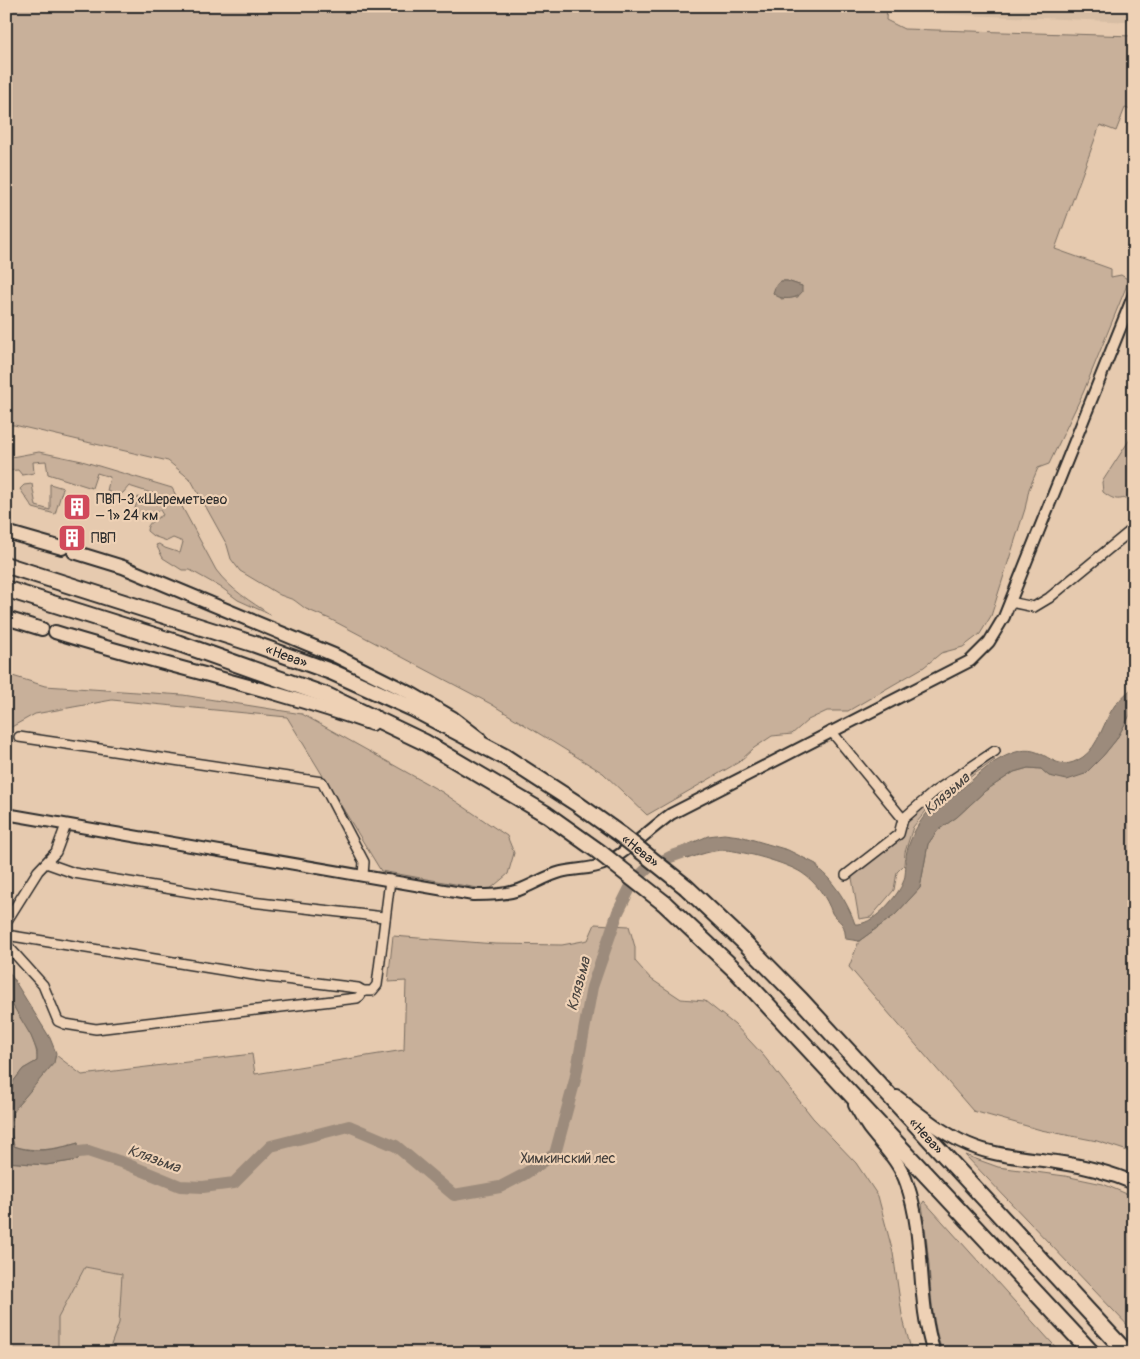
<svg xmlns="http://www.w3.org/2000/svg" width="1140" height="1359" font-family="Pangolin,sans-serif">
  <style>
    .built { fill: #d6bda4 }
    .green { fill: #c8b09a; stroke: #7a6e62; fill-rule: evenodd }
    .water { fill: #9c8b7b; stroke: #6f655b }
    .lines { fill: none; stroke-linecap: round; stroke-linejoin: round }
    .river { stroke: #9c8b7b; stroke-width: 12 }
    .minor-casing { stroke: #2b2b2b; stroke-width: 12 }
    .tertiary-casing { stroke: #2b2b2b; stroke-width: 14 }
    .primary-casing { stroke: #2b2b2b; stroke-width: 16 }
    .motorway-casing { stroke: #2b2b2b; stroke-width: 19 }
    .minor { stroke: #eed1b5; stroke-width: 9 }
    .tertiary { stroke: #eed1b5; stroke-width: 10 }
    .primary { stroke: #eed1b5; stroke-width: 12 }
    .motorway { stroke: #eed1b5; stroke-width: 15 }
    .motorway-bridge-casing { stroke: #2b2b2b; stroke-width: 19; stroke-linecap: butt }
    .motorway-bridge { stroke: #eed1b5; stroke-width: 15 }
    .labels { text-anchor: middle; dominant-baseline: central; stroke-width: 4.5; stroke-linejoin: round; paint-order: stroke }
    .poi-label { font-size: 14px; fill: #2b2b2b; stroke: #eed1b5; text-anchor: start }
    .street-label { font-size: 14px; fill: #2b2b2b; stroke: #eed1b5 }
    .park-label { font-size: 14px; fill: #433f3c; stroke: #eed1b5 }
    .water-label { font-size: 15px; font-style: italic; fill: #47433f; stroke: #eed1b5 }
  </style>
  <rect width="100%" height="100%" fill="#e6caaf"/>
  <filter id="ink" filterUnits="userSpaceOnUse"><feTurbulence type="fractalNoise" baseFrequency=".02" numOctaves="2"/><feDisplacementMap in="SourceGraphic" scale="10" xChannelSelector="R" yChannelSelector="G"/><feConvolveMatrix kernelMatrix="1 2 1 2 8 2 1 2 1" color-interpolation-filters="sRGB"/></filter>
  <g filter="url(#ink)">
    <g class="built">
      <path d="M896,6h238v16l-239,-10z"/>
      <path d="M85,1267l37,7 -3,49 -11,30h-50v-35z"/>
    </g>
    <g class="green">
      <path d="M6,6h881l-1,14 18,9 230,7v75l-9,-3 -9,23 -16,-6 -45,124 56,20v8l10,-2 8,5 -46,113 -34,71 -11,4 -9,21 -4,20 -34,107 -11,18 -17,13 -22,6 -17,14 -76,44h-21l-19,9 -16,14 -20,2 -18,12 -15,14 -92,53 -44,-42 -112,-69 -161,-85 -24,-10 -12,-9 -14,-5 -40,-24 -9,-12 -4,-14 -36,-65 -23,-19 -154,-36h-8zM781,281h6l15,5 -4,11 -17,2z"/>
      <path d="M1134,433v62c-15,5 -18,7 -31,-3l-1,-10z"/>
      <path d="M39,452l43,9 90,27 44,82c15,20 34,31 55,45l-33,-15 -16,-12 -32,-18h-8l-19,-12 -7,-13 3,-1 6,4 15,5 3,-11 -10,-4 -6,3 -14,-5 -6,-5c0,-9 9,-12 16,-16l-3,-5 -17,7 -4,-1 -4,-7 3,-12 14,4 2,-7 -25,-8 -6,7 -5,3 -11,-5 3,-14 -13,-4 -5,15 -44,-14 -2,-13 -13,1 1,11 -12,2 -4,-5 -12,1v-13z"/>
      <path d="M32,484l4,22 14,4v-26l13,4 -8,26 -22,-6 -13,-19 4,-4z"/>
      <path d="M6,674l39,12 138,9 119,19 140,78 65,44 7,17 -6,21 -19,16 -108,-19 -94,-154 -175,-17 -77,14 -29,16z"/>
      <path d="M1134,708v445l-37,-12 -56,-11 -68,-19 -124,-144 10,-26 36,-26 25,-27 8,-44 10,-14 19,-13 28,-26 29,-19 14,-4 13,1 8,7 36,-2 18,-18 13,-16z"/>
      <path d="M988,759l7,1 -22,15 -21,19 -22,12 -17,21 -8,25 -1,13 -7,7 -3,18 -23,27 -12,2 -7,-41 1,-6 11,-8 41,-43 41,-36z"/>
      <path d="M595,924l34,2 6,21v14l16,18 30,20 24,2 30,24 28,30 50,63 43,45 22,33 15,57 9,62 10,38h-804l11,-30 3,-49 -37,-7 -27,51v35h-52v-191l40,3 32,-5v-17c-21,6 -43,10 -64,3l-3,-12 1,-19 6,-10 35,-42 3,-8 26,20 170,-21 3,20 149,-24 2,-69 -18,1 5,-46 102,8 67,1 26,-5z"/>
      <path d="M6,994c11,18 33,47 31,67l-14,8 -17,22z"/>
      <path d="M965,1155l33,12 67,9 38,8 31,13v135z"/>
      <path d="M924,1201l137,152h-118c-11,-29 -12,-57 -14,-88 -2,-20 -4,-41 -7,-61z"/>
    </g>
    <g class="water">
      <path d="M781,281h6l15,5v6c-5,8 -22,9 -29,1 2,-6 3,-9 8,-12z"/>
      <path d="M1134,686v22l-18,32 -13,16 -18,18 -18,6 -18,-4 -8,-7 -13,-1 -14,4 -29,19 -28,26 -19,13 -10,14 -8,44 -25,27 -36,26 -13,-2c-1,-5 -1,-11 -4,-15 -3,-4 -8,-7 -10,-11 -5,-15 -16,-31 -30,-40 -15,-10 -59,-22 -77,-23 -13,0 -26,5 -38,9l-9,-10 30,-13 16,-2 16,2 48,14 28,14c4,8 7,8 13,15 11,13 20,27 26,45 17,2 40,-25 47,-39 6,-12 2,-23 5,-34 4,-15 13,-32 24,-42 7,-6 17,-9 23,-14 21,-16 39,-38 66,-44 27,-6 34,26 63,6 16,-11 21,-37 32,-52 6,-7 13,-13 19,-19z"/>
      <path d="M6,967l44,71 6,15 -2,10 -36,42 -6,10 -1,19 3,12c20,8 44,3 64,-3v17l-32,5 -40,-3v-71l17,-22 14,-8v-10l-6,-15 -25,-42z"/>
    </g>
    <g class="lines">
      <path class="river" d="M61,1154l27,-3 36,12 56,23 23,1 31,-4 37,-37 78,-20 47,20 58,49 46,-8 23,-12 32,-21 20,-74 17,-93 26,-75 15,-30 15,-14 22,-11 26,-9"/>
      <defs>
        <g id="minor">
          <path d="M1010,602l24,5 15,-9 85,-70"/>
          <path d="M831,731l72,88 31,-27 61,-41"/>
          <path d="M19,737l303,45 42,80 -1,13"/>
          <path d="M46,863l28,10 177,29 133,15"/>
          <path d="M846,875l53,-41 4,-15"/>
          <path d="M6,922l32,-51 18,-19 10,-27"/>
          <path d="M6,935l254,41 98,12 5,3 -3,5 -3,2 -261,31 -31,-5 -7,-3 -15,-36 -37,-41"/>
          <path d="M363,991h9l5,-6 13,-105"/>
        </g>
        <path id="tertiary" d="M6,814l467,81c15,0 31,0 46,-5 14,-5 27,-14 42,-18 15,-4 31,-2 45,-9 24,-13 43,-33 65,-49l299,-153 19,-19 15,-25 130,-323"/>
        <g id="primary">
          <path d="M6,532l56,16"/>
          <path d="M74,552l49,15 211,88 76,38 43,25 26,20"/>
          <path d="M6,618l36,11"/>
          <path d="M55,632c105,33 213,55 317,92"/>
          <path d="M897,1097c26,20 49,40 80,51 25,9 53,10 79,14 28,4 53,10 78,21"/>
          <path d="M855,1105c5,8 9,16 14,23 14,18 31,34 38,56 19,55 9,114 27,169"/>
        </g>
        <g id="motorway">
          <path id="s1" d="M6,565l248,79 78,28 82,37 91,48 71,46 45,32"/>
          <path d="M6,589l172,54 150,53 96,46 122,72 52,37"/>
          <path id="s2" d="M686,887l57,54 58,59 326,353"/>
          <path d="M664,903l72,68 356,382"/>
        </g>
      </defs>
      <use href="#minor" class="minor-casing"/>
      <use href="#tertiary" class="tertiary-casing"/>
      <use href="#primary" class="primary-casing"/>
      <use href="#motorway" class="motorway-casing"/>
      <use href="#minor" class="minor"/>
      <use href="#tertiary" class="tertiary"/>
      <use href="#primary" class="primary"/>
      <use href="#motorway" class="motorway"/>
      <defs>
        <g id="motorway-bridge">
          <path id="s3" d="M621,835l65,52"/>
          <path d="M598,851l66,52"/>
        </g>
      </defs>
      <use href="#motorway-bridge" class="motorway-bridge-casing"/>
      <use href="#motorway-bridge" class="motorway-bridge"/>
    </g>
  </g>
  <defs>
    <symbol id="building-square" viewBox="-11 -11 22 22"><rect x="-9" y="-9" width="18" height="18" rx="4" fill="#d1495b" stroke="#eed1b5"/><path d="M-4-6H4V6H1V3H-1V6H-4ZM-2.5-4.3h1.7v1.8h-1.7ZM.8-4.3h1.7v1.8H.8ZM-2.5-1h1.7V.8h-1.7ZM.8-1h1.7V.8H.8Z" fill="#fff"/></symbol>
  </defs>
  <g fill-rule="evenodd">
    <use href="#building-square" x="61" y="491" width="32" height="32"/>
    <use href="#building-square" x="56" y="522" width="32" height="32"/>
  </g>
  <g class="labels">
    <g class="poi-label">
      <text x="96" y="499">ПВП-3 «Шереметьево<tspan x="96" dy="16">– 1» 24 км</tspan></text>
      <text x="91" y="538">ПВП</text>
    </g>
    <g class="street-label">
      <text stroke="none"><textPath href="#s1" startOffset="295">«Нева»</textPath></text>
      <text stroke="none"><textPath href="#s3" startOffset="25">«Нева»</textPath></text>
      <text stroke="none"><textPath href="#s2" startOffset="346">«Нева»</textPath></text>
    </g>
    <g class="park-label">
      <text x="568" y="1158">Химкинский лес</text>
    </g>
    <g class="water-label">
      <text transform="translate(947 794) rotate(-41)">Клязьма</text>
      <text transform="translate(579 984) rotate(-75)">Клязьма</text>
      <text transform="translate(154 1159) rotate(20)">Клязьма</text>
    </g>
  </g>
  <rect width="1140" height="1359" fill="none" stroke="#eed1b5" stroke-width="25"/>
  <rect x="12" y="12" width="1115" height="1334" fill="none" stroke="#2b2b2b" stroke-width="2" filter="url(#ink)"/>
</svg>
